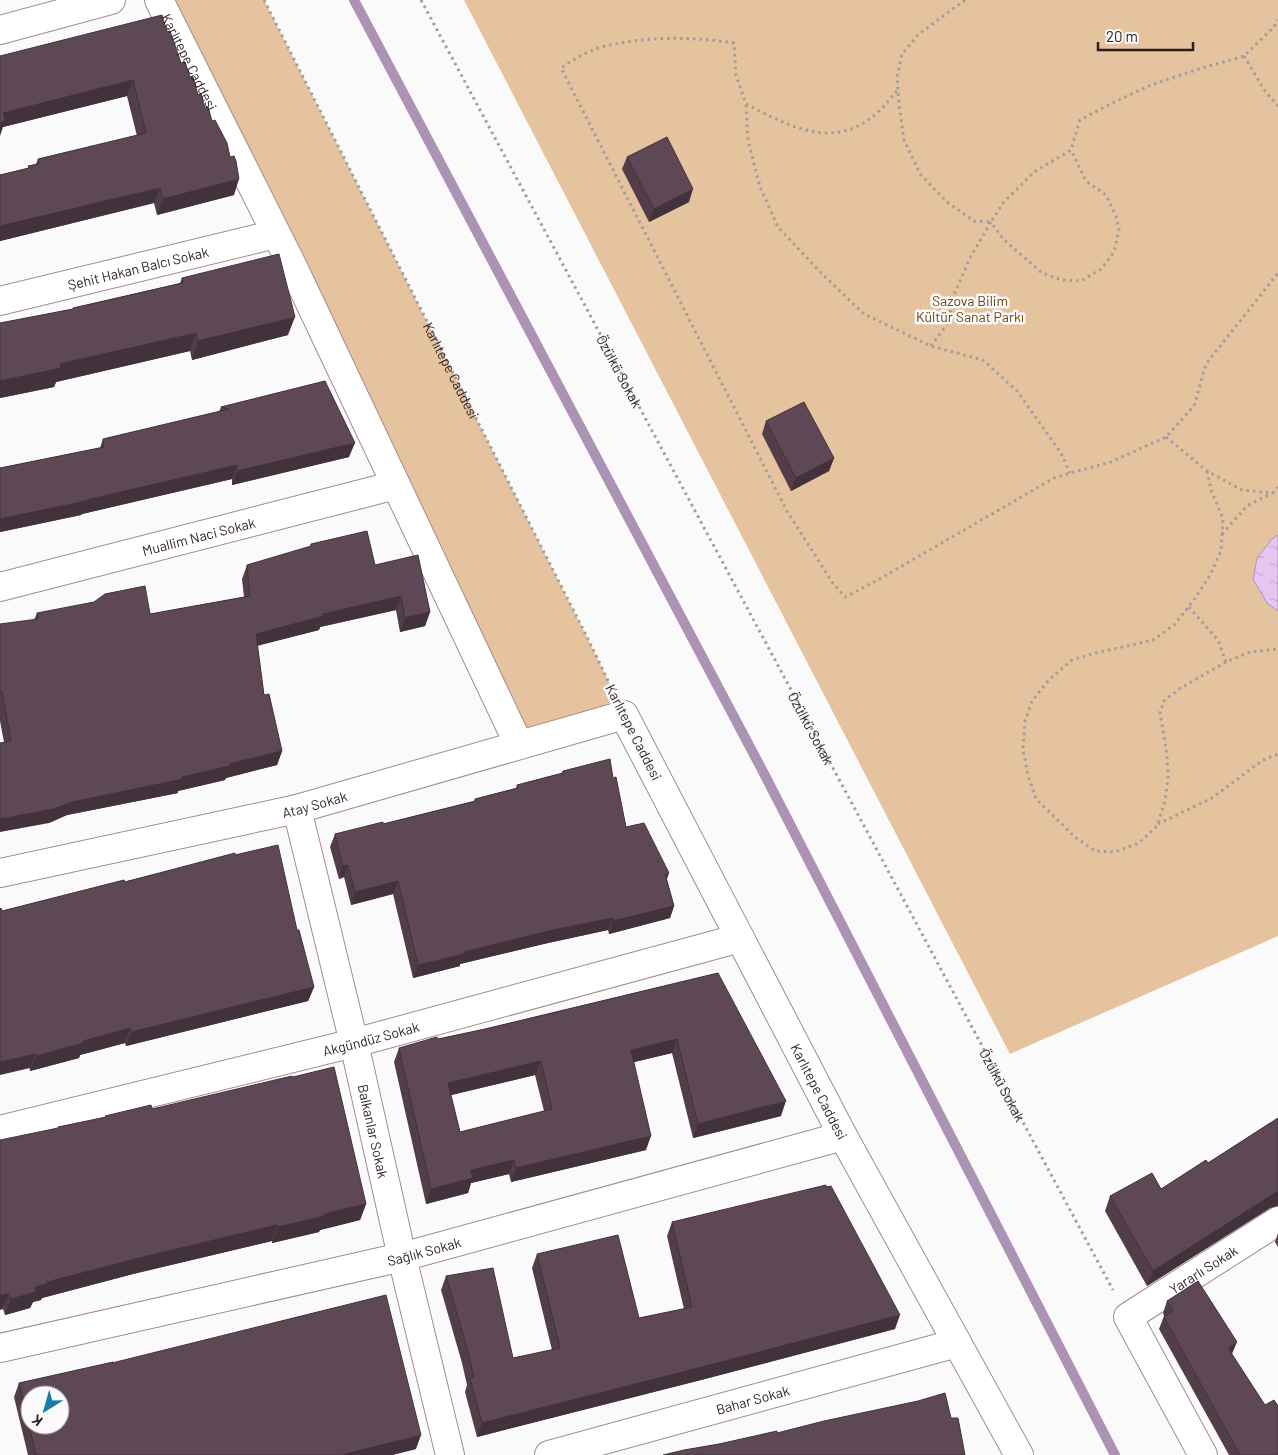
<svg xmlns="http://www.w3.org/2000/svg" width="1278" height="1455" font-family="Barlow,sans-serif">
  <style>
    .park { fill: #e6c39f }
    .water { fill: url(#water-ripples); stroke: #ad93b3 }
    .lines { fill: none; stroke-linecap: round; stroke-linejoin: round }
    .stream { stroke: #ad93b3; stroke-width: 10 }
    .minor-casing { stroke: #a88a8c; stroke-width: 30 }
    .tertiary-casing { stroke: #a88a8c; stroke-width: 30 }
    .path { stroke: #a29d9d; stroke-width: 3; stroke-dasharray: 2.5 4; stroke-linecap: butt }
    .minor { stroke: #fff; stroke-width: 28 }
    .tertiary { stroke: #fff; stroke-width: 28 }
    .wall { fill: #523e49; fill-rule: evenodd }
    .shaded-wall { fill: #42323c }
    .building { fill: #5f4855; stroke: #42323c; fill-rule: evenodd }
    .labels { text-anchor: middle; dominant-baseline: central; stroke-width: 5; stroke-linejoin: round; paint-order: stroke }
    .street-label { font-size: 14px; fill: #2a1e1f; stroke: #fafafa }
    .park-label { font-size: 14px; fill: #6b4617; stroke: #fafafa }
  </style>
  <defs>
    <pattern id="water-ripples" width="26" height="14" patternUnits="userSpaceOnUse" patternTransform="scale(1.25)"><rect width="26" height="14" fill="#e5c5f2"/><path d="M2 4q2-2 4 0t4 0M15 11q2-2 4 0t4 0" fill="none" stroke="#c5a9cf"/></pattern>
  </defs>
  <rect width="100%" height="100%" fill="#fafafa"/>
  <g class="park">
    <path d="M173,0h91l325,641 29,60 -94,29z"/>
    <path d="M464,0h814v936l-268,118z"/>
  </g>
  <path class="water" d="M1278,535v76l-11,-8 -14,-24 4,-21 15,-19z"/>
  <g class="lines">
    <path class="stream" d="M354,0l405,764 356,691"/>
    <defs>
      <g id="minor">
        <path id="s3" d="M159,0l134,267 226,478"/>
        <path d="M0,30l111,-30"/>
        <path id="s4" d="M0,301l276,-67"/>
        <path id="s5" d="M0,587l396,-102"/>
        <path id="s6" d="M297,809l57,234 48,214 48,198"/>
        <path id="s7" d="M0,873l297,-64 327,-94"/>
        <path id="s8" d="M0,1130l354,-87 386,-105"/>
        <path id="s9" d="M0,1348l402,-91 441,-121"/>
        <path id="s10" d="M549,1455l408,-112"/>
        <path id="s11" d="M1203,1455l-75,-138 150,-96"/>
      </g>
      <g id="tertiary">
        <path id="s12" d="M624,715l219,421 176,319"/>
      </g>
    </defs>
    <use href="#minor" class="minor-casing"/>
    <use href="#tertiary" class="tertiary-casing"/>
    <g class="path">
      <path id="s1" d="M264,0l325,641 22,46"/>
      <path id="s2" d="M421,0l692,1290"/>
      <path d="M965,0l-46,34 -17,20 -5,23 2,27 5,36 16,34 27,28 27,19 17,1 12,-19 31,-31 37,-22 9,-30 30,-16 41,-19 51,-17 42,-12 30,-29 4,-7"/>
      <path d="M1244,56l21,35 13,15"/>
      <path d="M897,91c-6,6 -11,14 -18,20 -43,41 -89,16 -133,-7l-10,-29 -2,-32c-41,-6 -83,-7 -124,2 -18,3 -34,13 -49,23l226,443 45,71 13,15 31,-16 180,-104 55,-15 55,-25 28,-31 12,-42 72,-91"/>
      <path d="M746,105l2,35 12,47 18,40 44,47 42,40 67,32 52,14 34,31 44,62 9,20"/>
      <path d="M931,346l17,-23 7,-31 16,-36 20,-34 12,17 39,34 20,7 19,1 20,-12 13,-17 5,-22 -3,-14 -10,-21 -20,-14 -15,-31"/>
      <path d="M1166,437l41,34 35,19 31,3 5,-6"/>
      <path d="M1207,471l4,19 12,29 -2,32 -11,24 -16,25 -20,25 -21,15 -57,13 -24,7 -23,20 -17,21 -7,20 -2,29 5,25 8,24 39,38 20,14 20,1 24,-9 18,-17 8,-25 3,-23 -1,-23 -7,-43 4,-11 15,-12 47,-27 24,-10 28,-3"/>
      <path d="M1222,534l25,-28 25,-13"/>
      <path d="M1189,607l29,33 8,22"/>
      <path d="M1158,824l54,-26 51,-38 15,-6"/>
    </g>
    <use href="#minor" class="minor"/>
    <use href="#tertiary" class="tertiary"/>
  </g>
  <g class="wall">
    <path d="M167,32l14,31 24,45 29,87 -77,20 -3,-12 -154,38v-66l28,-7v-2l8,-2 2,-5 99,-23 -10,-40 -124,31 -3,-71z"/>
    <path d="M627,157l62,45 -40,20 -27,-53z"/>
    <path d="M182,278l106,57 -96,25 -2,-9 -134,31 -2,5 -54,11v-75l73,-14v-1l107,-25z"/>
    <path d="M325,381l24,76 -117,28v-6l-150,35 -1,1 -81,17v-64l100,-20 3,-9 116,-27 2,-5z"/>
    <path d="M766,421l68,37 -5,13 -38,20 -29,-57z"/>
    <path d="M311,544l64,21 55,47 -5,14 -25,6 -4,-22 -76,17 -1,3 -62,16 7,49 18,56 -5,14 -51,13 -1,2 -47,11v2l-111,22 -18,8 -45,-81 -4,-21v-97l34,-4 3,-7 113,1 94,-17 -2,-18 5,-14 63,-18z"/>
    <path d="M563,771l50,7 13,49 41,53 7,26 -4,12 -61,16 -1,-4 -60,13 -88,21v2l-47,12 -20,-84 -42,11 -7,-28 -5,2 -9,-32 5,-13 48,-10 91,-23 1,-2 41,-11 1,-3 45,-12z"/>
    <path d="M235,855l62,75 17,57 -6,14 -182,45 -1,-3 -45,12 -1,3 -49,13 -28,-160z"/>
    <path d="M718,973l63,143 -88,22 -21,-85 -38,9 12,88 -135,32 -2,-8 -38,9 -3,10 -42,11 -32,-142 5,-14 86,-19zM535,1075l9,36 -84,21 -9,-37z"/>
    <path d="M152,1109l214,95 -6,16 -40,10 -1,2 -47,11v-2l-139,33 -91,24 -1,2 -8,2 -3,6 -25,7 -2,-6 55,-182 47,-9v-2z"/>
    <path d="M1278,1118v88l-8,2 -123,78 -42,-75 5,-15 51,-7 47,-26z"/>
    <path d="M826,1187l69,142 -194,51 -224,57 -12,-45 2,-7 -5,-22 -21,-73 5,-14 67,82 39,-8 -20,-82 5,-14 102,64 45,-9 -17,-73 5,-14z"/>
    <path d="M1278,1233v14l-3,-5z"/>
    <path d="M1167,1301l65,54 46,100h-49l-70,-126 5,-13 -1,-3z"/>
    <path d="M113,1363l303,86 -24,6h-364l-14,-58 5,-14z"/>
  </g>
  <g class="shaded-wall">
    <path d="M133,80l-6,16 -124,31 -3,9v-14l3,-9z"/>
    <path d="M239,179l-5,16 -77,20 6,-16z"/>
    <path d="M160,188l-6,15 -154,38v-15z"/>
    <path d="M693,189l-4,13 -40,20 5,-13z"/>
    <path d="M295,317l-7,18 -96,25 6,-19z"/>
    <path d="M196,333l-6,18 -134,31 -2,5 -54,11v-17l60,-17z"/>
    <path d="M355,443l-6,14 -117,28 5,-14z"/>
    <path d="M834,458l-5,13 -38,20 5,-13z"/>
    <path d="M237,465l-5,14 -150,35 -1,1 -81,17v-13l86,-19z"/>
    <path d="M401,596l-5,14 -76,17 -1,3 -68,17 5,-13 67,-20z"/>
    <path d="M430,612l-5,14 -25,6 5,-14z"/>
    <path d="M282,751l-5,14 -51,13 -1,2 -47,11v2l-111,22 -18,8 -49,9v-13l72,-17 110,-25z"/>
    <path d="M348,865l-4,12 -5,2 4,-13z"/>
    <path d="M669,873l-4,12v-11z"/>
    <path d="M398,881l-5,13 -42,11 4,-13z"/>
    <path d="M674,906l-4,12 -61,16 4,-13z"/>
    <path d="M613,918l-5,12 -60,13 -88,21v2l-47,12 5,-13 46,-13 89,-22z"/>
    <path d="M314,987l-6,14 -182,45 5,-14z"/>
    <path d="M130,1028l-5,15 -45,12 -1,3 -49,13 6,-15 47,-15z"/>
    <path d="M677,1039l-5,14 -46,11 5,-14z"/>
    <path d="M35,1054l-5,14 -30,7v-13z"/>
    <path d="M541,1061l-6,14 -92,22 5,-14z"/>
    <path d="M786,1101l-5,15 -88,22 5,-14z"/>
    <path d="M651,1136l-5,14 -135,32 5,-14z"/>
    <path d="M514,1160l-5,14 -38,9 -3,10 -42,11 5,-15 40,-19z"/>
    <path d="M1278,1192v10l-1,3 -7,3 -123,78 6,-15 122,-78z"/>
    <path d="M366,1204l-6,16 -40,10 -1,2 -47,11 6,-16 46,-13z"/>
    <path d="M277,1225l-5,16 -139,33 -91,24 -1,2 -8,2 -3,6 -25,7 6,-16 24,-12 12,-5 92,-24z"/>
    <path d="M9,1293l-6,16 -3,1v-15z"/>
    <path d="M900,1315l-5,14 -194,51 -224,57 5,-14z"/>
    <path d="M1237,1342l-5,12 -4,-6z"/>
    <path d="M421,1435l-5,14 -24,6h-50z"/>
  </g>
  <g class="building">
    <path d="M162,15l5,17 3,-1 11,32 4,-1 5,15h3l5,18 3,-1 4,14 3,-1 4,14 3,-1 12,23 3,14 4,-1 2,5 3,18 -76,20 -3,-11 -160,38v-51l29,-7 -1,-2 11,-2 -1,-5 108,-26 -13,-53 -130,33 2,8 -5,2v-67z"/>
    <path d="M667,137l26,52 -39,20 -27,-52z"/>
    <path d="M279,254l16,63 -97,24 -2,-8 -136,31 1,4 -61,13v-58l73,-14v-1l110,-25 -1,-5z"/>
    <path d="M325,381l30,62 -118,28v-6l-151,35v1l-86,18v-51l104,-21 -1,-8 126,-30 -8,-2z"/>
    <path d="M804,402l30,56 -38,20 -30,-57z"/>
    <path d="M367,531l8,34 43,-10 12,57 -25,6 -4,-22 -78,18 1,2 -68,18 8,61 5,-1 13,57 -53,13 1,2 -48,11 1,2 -111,23 -18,7 -54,10v-76l11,-2 -9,-50 -2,1v-68l38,-5 -1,-6 57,-11 11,-8 40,-8 5,28 100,-18 -3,-31 64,-19v-2z"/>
    <path d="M610,759l3,19 3,-1 10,50 18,-4 25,50 -4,1 9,32 -61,15v-3l-60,12 -89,22v2l-46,11 -20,-84 -43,11 -7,-27 -5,1 -8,-32 48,-12v2l93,-23 -1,-2 43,-11 -1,-3 46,-12v-2z"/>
    <path d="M278,845l19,85h2l15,57 -183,45 -1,-4 -47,13 1,2 -48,13 -1,-2 -35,8v-153l1,-1 1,3 122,-31 1,2 110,-29v2z"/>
    <path d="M718,973l68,128 -88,23 -21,-85 -46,11 20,86 -135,32 -2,-8 -43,10 2,8 -42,11 -32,-141 38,-11 1,2 47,-10zM541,1061l11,48 -92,23 -12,-49z"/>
    <path d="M334,1067l32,137 -42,10 1,2 -47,11 -1,-2 -138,33 -92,24v2l-12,3 1,5 -25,7 -2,-6 -9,2v-155l58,-12v-1l48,-10 -1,-1 46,-11 1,4 140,-33 1,1z"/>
    <path d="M1278,1118v74l-3,1 -122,78 -43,-75 42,-23 9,16 45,-29 2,3z"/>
    <path d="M826,1185v2l5,-1 69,129 -194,51 -224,57 -12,-45 4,-1 -7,-29 -21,-72 47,-8 20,90 47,-10 -23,-94 81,-19 21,83 53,-11 -20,-85z"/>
    <path d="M1198,1281l39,61 -9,6 37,57 9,-5 4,6v49h-38l-76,-138 9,-6 -6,-10z"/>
    <path d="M386,1295l35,140 -79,20h-306l-17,-72 94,-21 -1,1zM30,1395h30v30h-30z"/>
    <path d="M945,1393l6,25h7l7,37h-302l21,-5 35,-6 58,-13v2l47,-12 94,-20z"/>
  </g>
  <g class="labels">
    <g class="street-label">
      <text stroke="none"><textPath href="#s3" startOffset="69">Karlıtepe Caddesi</textPath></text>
      <text stroke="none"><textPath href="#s4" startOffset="142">Şehit Hakan Balcı Sokak</textPath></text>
      <text stroke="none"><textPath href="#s1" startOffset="415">Karlıtepe Caddesi</textPath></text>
      <text stroke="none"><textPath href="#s2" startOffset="421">Özülkü Sokak</textPath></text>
      <text stroke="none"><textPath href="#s5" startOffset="205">Muallim Naci Sokak</textPath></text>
      <text stroke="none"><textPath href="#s2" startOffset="826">Özülkü Sokak</textPath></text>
      <text transform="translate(634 732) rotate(63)">Karlıtepe Caddesi</text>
      <text stroke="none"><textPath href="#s7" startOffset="322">Atay Sokak</textPath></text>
      <text stroke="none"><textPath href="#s8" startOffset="382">Akgündüz Sokak</textPath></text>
      <text stroke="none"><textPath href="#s2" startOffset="1231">Özülkü Sokak</textPath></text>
      <text stroke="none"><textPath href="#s12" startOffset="424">Karlıtepe Caddesi</textPath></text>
      <text stroke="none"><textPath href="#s6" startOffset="331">Balkanlar Sokak</textPath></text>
      <text stroke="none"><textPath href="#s9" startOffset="435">Sağlık Sokak</textPath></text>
      <text stroke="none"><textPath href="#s11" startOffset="246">Yararlı Sokak</textPath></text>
      <text stroke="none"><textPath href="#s10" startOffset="211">Bahar Sokak</textPath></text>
    </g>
    <g class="park-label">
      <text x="970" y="300">Sazova Bilim<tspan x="970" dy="16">Kültür Sanat Parkı</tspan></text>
    </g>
  </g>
  <g transform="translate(45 1410) rotate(217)"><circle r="24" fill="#fafafa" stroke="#a7a2a2"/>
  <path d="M0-4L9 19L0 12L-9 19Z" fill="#177ea8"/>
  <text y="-8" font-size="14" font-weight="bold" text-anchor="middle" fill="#2a1e1f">K</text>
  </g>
  <path d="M1098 42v8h95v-8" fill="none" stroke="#2a1e1f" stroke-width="2.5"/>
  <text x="1106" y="42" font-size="15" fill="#2a1e1f" stroke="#fafafa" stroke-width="4" paint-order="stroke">20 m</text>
</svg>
